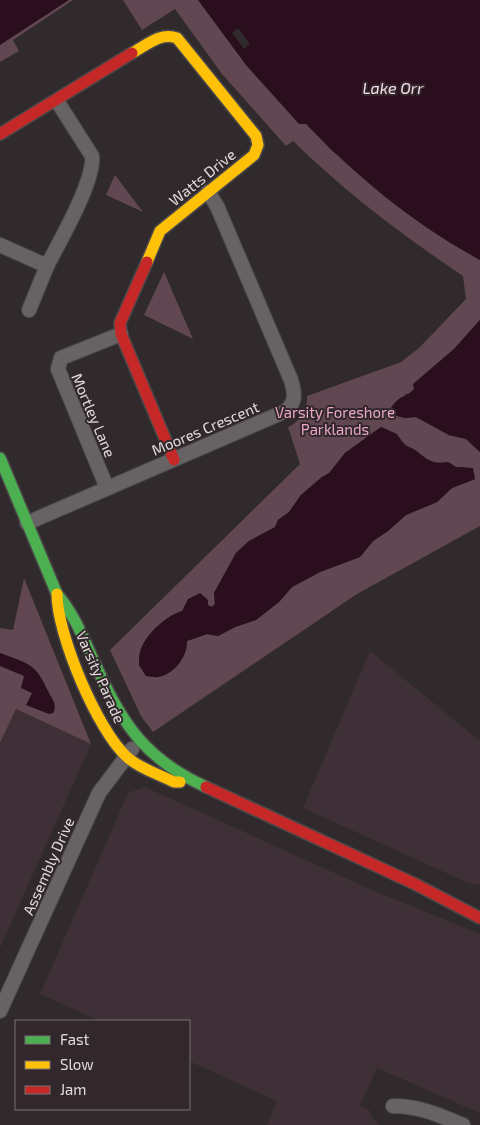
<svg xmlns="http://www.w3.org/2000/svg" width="480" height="1125" font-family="'Exo 2',sans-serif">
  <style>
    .built { fill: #3e3036 }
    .green { fill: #604751; fill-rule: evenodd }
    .water { fill: #2b0e1d }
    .pier { fill: #302a2d }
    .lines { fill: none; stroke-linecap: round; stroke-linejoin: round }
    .street-casing { stroke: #4c484a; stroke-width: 16 }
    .fast-casing { stroke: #4c484a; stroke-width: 14 }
    .slow-casing { stroke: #4c484a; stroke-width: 14 }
    .jam-casing { stroke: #4c484a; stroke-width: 14 }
    .street { stroke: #676364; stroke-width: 14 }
    .fast { stroke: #4caf50; stroke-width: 11 }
    .slow { stroke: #ffc107; stroke-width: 11 }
    .jam { stroke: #c62828; stroke-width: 11 }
    .labels { text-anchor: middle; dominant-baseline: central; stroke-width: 4; stroke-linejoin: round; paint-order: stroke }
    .street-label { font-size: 15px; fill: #e2dbde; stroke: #32282c }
    .park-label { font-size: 15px; fill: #eba8c6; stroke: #32282c }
    .water-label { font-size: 16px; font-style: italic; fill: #f7dbe7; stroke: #32282c }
  </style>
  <rect width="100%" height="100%" fill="#302a2d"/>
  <g class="built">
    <path d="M370,651l110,90v144l-14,-3 -163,-74z"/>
    <path d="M16,709l75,35 -91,204v-205z"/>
    <path d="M145,787l227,103 108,44v179l-103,-45 -17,38 10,5 3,8 7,6h-113l10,-24 -88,-40v-40h-89l-60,-27 88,-201z"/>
  </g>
  <g class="green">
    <path d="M59,0h14l-60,40 6,11 -19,11v-24z"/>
    <path d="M123,0h82l125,149 95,77 55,34v60l-26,29 -40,35v5l-4,5h-5l-1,24 12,-1 33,18 17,4 14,13v74l-123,68 -204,138 -12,-16 -31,-66 190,-186 -12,-37c12,-5 20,-18 19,-31l94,-34 18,-14 47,-49 -3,-23c-61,-41 -118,-84 -170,-135l-7,5 -64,-72 -47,-65 -33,21zM381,427c23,9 39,41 67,35l8,5h9l10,12 -23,9 -15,14 -31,13 -18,16 -15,10 -13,16 -40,15 -28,15 -13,15 -23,18 -21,7 -17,9 -11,-2 -20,7 -41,35 -7,-11 2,-16c15,-15 47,-53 71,-42l3,-3 -1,-11 22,-40 13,-12 27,-14 2,-7 11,-8 12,-17 21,-18 8,-4 15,-20z"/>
    <path d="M115,175l28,37 -37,-17z"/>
    <path d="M164,272l29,67 -49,-24z"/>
    <path d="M24,578l67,166 -75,-35 -16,34v-115l13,2z"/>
  </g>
  <g class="water">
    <path d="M0,0h69l-69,45z"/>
    <path d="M198,0h282v260c-65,-35 -123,-83 -174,-136h-7l-53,-59z"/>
    <path d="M480,320v132l-14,-13 -17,-4 -33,-18 -12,1 -10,-3 -3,-7c9,-14 15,-10 23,-19l-1,-5 41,-35z"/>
    <path d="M381,427l16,7 8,12c17,3 20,21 43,16l8,5 17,1 2,11 -23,9 -15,14 -31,13 -18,16 -15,10 -13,16 -40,15 -28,15 -13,15 -23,18 -21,7 -17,9 -11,-2 -20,7c1,15 -13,34 -29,36 -3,1 -9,-1 -12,-1l-7,-11c0,-5 0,-12 2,-16 5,-15 26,-34 41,-38l6,-12 12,-6 8,7v5l4,2 3,-3 -1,-11 22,-40 13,-12 26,-14 3,-7 11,-8 12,-17 21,-18 7,-4 16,-20z"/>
    <path d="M0,653c32,12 35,10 50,42 4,6 7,12 3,18l-4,1 -23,-9 6,-12 -11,-5 3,-12 -24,-10z"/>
  </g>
  <path class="pier" d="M238,28l12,16 -6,5 -12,-16z"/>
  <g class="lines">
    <defs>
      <g id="street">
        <path d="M0,245l47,21c12,-24 48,-85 45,-110l-35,-55"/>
        <path d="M29,310l18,-44"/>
        <path d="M107,488l-49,-119 3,-11 60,-24"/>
        <path d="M27,523l259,-112c10,-9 9,-18 5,-31l-74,-174 -9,-14"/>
        <path d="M0,1011l99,-218 33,-44"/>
        <path d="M393,1106c26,0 46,9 70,19"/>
      </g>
      <path id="fast" d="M0,458l57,136c20,24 27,47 40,74 26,58 50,92 109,119"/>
      <g id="slow">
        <path d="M132,53c15,-8 28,-21 45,-15l79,98 2,9 -4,10 -94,76 -13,31"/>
        <path d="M57,594c0,40 40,136 70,163 13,12 32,17 47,25h6"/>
      </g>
      <g id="jam">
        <path d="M0,134l132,-81"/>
        <path d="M147,262l-27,61 1,11 53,126"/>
        <path d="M206,787l209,97 65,34"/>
      </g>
    </defs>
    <use href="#street" class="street-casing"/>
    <use href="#fast" class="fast-casing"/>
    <use href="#slow" class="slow-casing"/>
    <use href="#jam" class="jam-casing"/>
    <use href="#street" class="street"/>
    <use href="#fast" class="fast"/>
    <use href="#slow" class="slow"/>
    <use href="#jam" class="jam"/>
  </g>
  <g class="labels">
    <g class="street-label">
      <text transform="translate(202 177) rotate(-39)">Watts Drive</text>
      <text transform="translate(94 415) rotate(67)">Mortley Lane</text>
      <text transform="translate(205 428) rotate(-23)">Moores Crescent</text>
      <text transform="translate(101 677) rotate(66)">Varsity Parade</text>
      <text transform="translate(48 866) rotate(-66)">Assembly Drive</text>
    </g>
    <g class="park-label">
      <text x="335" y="412">Varsity Foreshore<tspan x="335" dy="17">Parklands</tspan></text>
    </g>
    <g class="water-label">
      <text x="393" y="87">Lake Orr</text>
    </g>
  </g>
  <rect x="15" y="1020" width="175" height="90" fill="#32282c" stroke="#787073"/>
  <rect x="25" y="1036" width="25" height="8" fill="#4caf50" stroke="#787073"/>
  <text x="60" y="1045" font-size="15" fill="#e2dbde">Fast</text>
  <rect x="25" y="1061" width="25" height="8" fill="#ffc107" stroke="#787073"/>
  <text x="60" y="1070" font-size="15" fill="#e2dbde">Slow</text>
  <rect x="25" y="1086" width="25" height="8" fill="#c62828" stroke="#787073"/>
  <text x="60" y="1095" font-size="15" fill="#e2dbde">Jam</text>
</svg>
